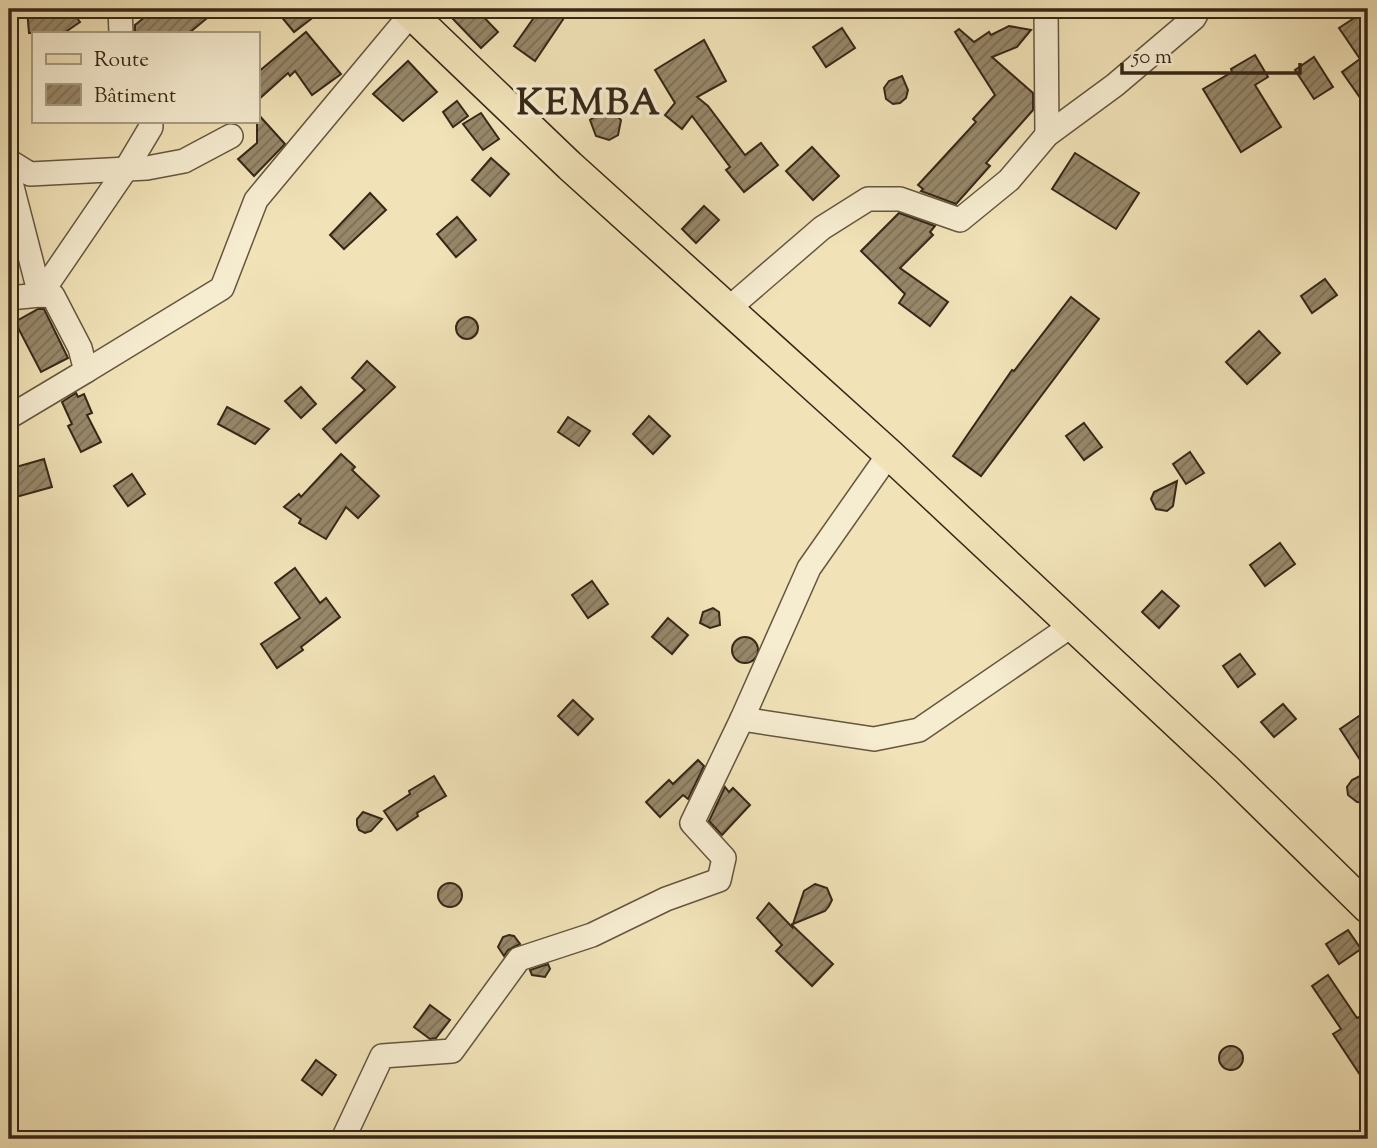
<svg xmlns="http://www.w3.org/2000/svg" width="1377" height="1148" font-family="'Sorts Mill Goudy',serif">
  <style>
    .building { fill: url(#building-hatch); stroke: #362717; stroke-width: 2 }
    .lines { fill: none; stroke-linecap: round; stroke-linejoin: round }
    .minor-casing { stroke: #65563f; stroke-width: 26 }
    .major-casing { stroke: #362717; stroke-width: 33 }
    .minor { stroke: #f6ecd0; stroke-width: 23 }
    .major { stroke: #f1e2b7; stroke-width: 30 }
    .labels { text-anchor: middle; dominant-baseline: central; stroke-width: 7; stroke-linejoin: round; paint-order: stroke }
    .district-label { font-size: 37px; font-weight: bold; letter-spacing: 2px; fill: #362717; stroke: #f6ecd0 }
  </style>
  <defs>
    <pattern id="building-hatch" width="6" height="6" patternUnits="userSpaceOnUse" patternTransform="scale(1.75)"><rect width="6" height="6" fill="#97886a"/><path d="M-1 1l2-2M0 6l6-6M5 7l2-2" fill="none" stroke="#7c6f56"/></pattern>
  </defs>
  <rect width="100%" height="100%" fill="#f1e2b7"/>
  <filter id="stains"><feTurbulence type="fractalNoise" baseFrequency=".00286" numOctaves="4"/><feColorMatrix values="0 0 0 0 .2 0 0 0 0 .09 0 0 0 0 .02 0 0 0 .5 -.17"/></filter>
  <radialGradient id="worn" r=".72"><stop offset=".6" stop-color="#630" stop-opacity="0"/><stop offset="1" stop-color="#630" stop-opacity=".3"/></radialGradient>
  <g class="building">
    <path d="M27,9h43l10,13 -16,11h-35z"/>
    <path d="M155,9h63l-29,24h-54v-8z"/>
    <path d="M275,9h49l-30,23z"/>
    <path d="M463,9h13l22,23 -17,16 -28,-29z"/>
    <path d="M540,9h30l-35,52 -21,-15z"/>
    <path d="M1368,9v100l-26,-37 18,-13 -21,-31z"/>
    <path d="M1009,26l22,4 -14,17 -25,10 41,36v17l-47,53 4,3 -34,38 -35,-13 2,-2 -5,-4 58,-63 -3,-3 22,-24 -40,-63 4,-3 15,13 15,-10 2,3z"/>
    <path d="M842,28l13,20 -29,19 -13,-20z"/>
    <path d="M306,32l35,42 -29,21 -17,-24 -5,5 -2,-3 -31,28v-28z"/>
    <path d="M704,40l22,41 -29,16 11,9 37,49 16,-12 17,22 -34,27 -18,-22 4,-3 -38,-51 -10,13 -17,-14 10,-12 -20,-33z"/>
    <path d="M1255,55l13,22 -13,8 26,42 -40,25 -38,-63 29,-17 -1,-3z"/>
    <path d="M1314,57l19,30 -19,12 -19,-29z"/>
    <path d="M408,61l29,31 -34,29 -30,-27z"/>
    <path d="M902,76l6,14 -2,8 -6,5 -7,1 -7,-5 -2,-11 5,-7z"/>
    <path d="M457,101l11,15 -15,11 -10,-15z"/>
    <path d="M604,111l10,2 7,7 -3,15 -9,5 -13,-4 -6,-16z"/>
    <path d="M257,113l28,31 -31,32 -16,-17 19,-16z"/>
    <path d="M481,113l18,26 -16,11 -20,-26z"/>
    <path d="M812,147l27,29 -26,24 -27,-29z"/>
    <path d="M1075,153l64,40 -23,36 -64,-40z"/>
    <path d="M491,158l18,16 -19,22 -18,-16z"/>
    <path d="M370,193l16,17 -42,39 -14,-14z"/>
    <path d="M704,206l15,14 -23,23 -14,-14z"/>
    <path d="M899,213l36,13 -5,6 3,3 -33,33 48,34 -18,24 -31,-23 6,-9 -44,-43z"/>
    <path d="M457,217l19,23 -20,17 -19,-23z"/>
    <path d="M1325,279l12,16 -25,18 -11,-17z"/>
    <path d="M1071,297l28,22 -118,157 -28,-20 59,-86 2,1z"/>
    <path d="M38,309h6l24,49 -27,14 -26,-50z"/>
    <circle cx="467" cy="328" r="11"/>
    <path d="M1259,331l21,22 -33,31 -21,-22z"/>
    <path d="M367,361l28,26 -59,56 -13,-14 42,-39 -13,-12z"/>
    <path d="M301,387l15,17 -15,14 -16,-17z"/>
    <path d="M76,393l2,4 6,-3 8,19 -5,2 14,27 -20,10 -13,-26 4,-2 -10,-22z"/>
    <path d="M227,407l42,22 -14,15 -37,-20z"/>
    <path d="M649,416l21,20 -17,18 -20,-20z"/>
    <path d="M568,417l22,14 -11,15 -21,-14z"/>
    <path d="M1084,423l18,24 -18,13 -18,-24z"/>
    <path d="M1190,452l14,21 -18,11 -13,-20z"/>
    <path d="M341,454l14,13 -3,3 27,26 -21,22 -12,-11 -20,32 -27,-16 2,-4 -17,-12 15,-13 2,3z"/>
    <path d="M44,459l8,28 -43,12v-30z"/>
    <path d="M132,474l13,20 -17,12 -14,-20z"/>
    <path d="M1177,481l-4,25 -6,5 -11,-2 -5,-10 3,-7z"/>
    <path d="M1280,543l15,21 -30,22 -15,-21z"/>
    <path d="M295,568l25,35 6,-5 14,19 -39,30 2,3 -26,18 -16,-24 39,-26 -25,-35z"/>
    <path d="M592,581l16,23 -20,14 -16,-23z"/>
    <path d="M1162,591l17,15 -20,22 -17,-16z"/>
    <path d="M713,608l6,4 1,13 -10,3 -10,-5 3,-11z"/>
    <path d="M668,618l20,17 -16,19 -20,-17z"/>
    <circle cx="745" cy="650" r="13"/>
    <path d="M1240,654l15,20 -17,13 -15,-21z"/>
    <path d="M573,700l20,19 -15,16 -20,-19z"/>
    <path d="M1283,704l13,15 -22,18 -13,-15z"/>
    <path d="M1368,710v93l-11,-1 -9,-7 -1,-8 5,-7 16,-8 -28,-43z"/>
    <path d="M698,760l6,6 -16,33 -5,-4 -23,22 -14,-15 23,-22 4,4z"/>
    <path d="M434,776l12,20 -29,17 1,3 -21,14 -13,-19 26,-17 -1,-3z"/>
    <path d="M725,787l4,5 4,-4 17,17 -28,30 -13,-14z"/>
    <path d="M363,812l19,7 -11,12 -6,2 -6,-3 -2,-5v-6z"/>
    <circle cx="450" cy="895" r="12"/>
    <path d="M815,884l12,4 5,12 -3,6 -4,5 -32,13 11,-33z"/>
    <path d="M769,903l23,24v-2l41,39 -21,22 -36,-35 6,-6 -25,-27z"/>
    <path d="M1348,930l13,19 -22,15 -13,-20z"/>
    <path d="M509,935l5,1 6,8 -12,6 -4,6 -6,-9 5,-10z"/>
    <path d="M548,964l2,5 -5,8 -13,-2 -2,-5z"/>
    <path d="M1328,975l29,43 2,-1 9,13v57l-35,-53 8,-5 -29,-43z"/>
    <path d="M430,1005l20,15 -14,18 -6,1 -16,-12z"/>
    <circle cx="1231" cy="1058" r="12"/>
    <path d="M316,1060l20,15 -14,20 -20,-15z"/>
  </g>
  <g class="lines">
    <defs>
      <g id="minor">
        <path d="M120,9l1,24"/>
        <path d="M1046,9l1,126"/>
        <path d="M9,161l21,13 117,-6 37,-7 47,-25"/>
        <path d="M9,175l31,120 13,1 27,52 6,23 -77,46"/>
        <path d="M9,298l31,-3 86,-126 25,-42 -1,-6"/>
        <path d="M728,309l94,-81 46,-29h32l60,21 49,-40 38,-45 68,-50 79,-67 5,-9"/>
        <path d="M86,371l136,-83 34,-88 155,-186"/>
        <path d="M742,719l132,20 45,-9 152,-104"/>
        <path d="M343,1139l39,-83 70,-5 67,-92 73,-24 74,-36 53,-19 5,-22 -32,-35 50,-104 67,-151 80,-114"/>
      </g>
      <path id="major" d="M406,9l164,157 319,288 338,316 141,138"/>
    </defs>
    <use href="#minor" class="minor-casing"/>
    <use href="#major" class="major-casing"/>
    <use href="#minor" class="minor"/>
    <use href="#major" class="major"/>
  </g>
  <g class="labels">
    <g class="district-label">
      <text x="589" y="105">KEMBA</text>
    </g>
  </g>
  <rect width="1377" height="1148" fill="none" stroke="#f1e2b7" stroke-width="35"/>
  <rect x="10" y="10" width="1356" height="1127" fill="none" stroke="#362717" stroke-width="3.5"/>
  <rect x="18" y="18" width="1342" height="1113" fill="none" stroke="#362717" stroke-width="2"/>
  <rect x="32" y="32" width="228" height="91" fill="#f6ecd0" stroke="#a99d86" stroke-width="2"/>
  <rect x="46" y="54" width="35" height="10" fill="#f1e2b7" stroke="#a99d86" stroke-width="2"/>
  <text x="94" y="66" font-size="21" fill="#362717">Route</text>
  <rect x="46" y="84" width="35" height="21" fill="url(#building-hatch)" stroke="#a99d86" stroke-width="2"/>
  <text x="94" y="102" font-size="21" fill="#362717">Bâtiment</text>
  <path d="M1122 63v10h178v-10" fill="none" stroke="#362717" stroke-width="3.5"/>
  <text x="1132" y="63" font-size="21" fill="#362717" stroke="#f6ecd0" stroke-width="5" paint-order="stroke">50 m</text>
  <rect width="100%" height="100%" filter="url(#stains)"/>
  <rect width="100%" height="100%" fill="url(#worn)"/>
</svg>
